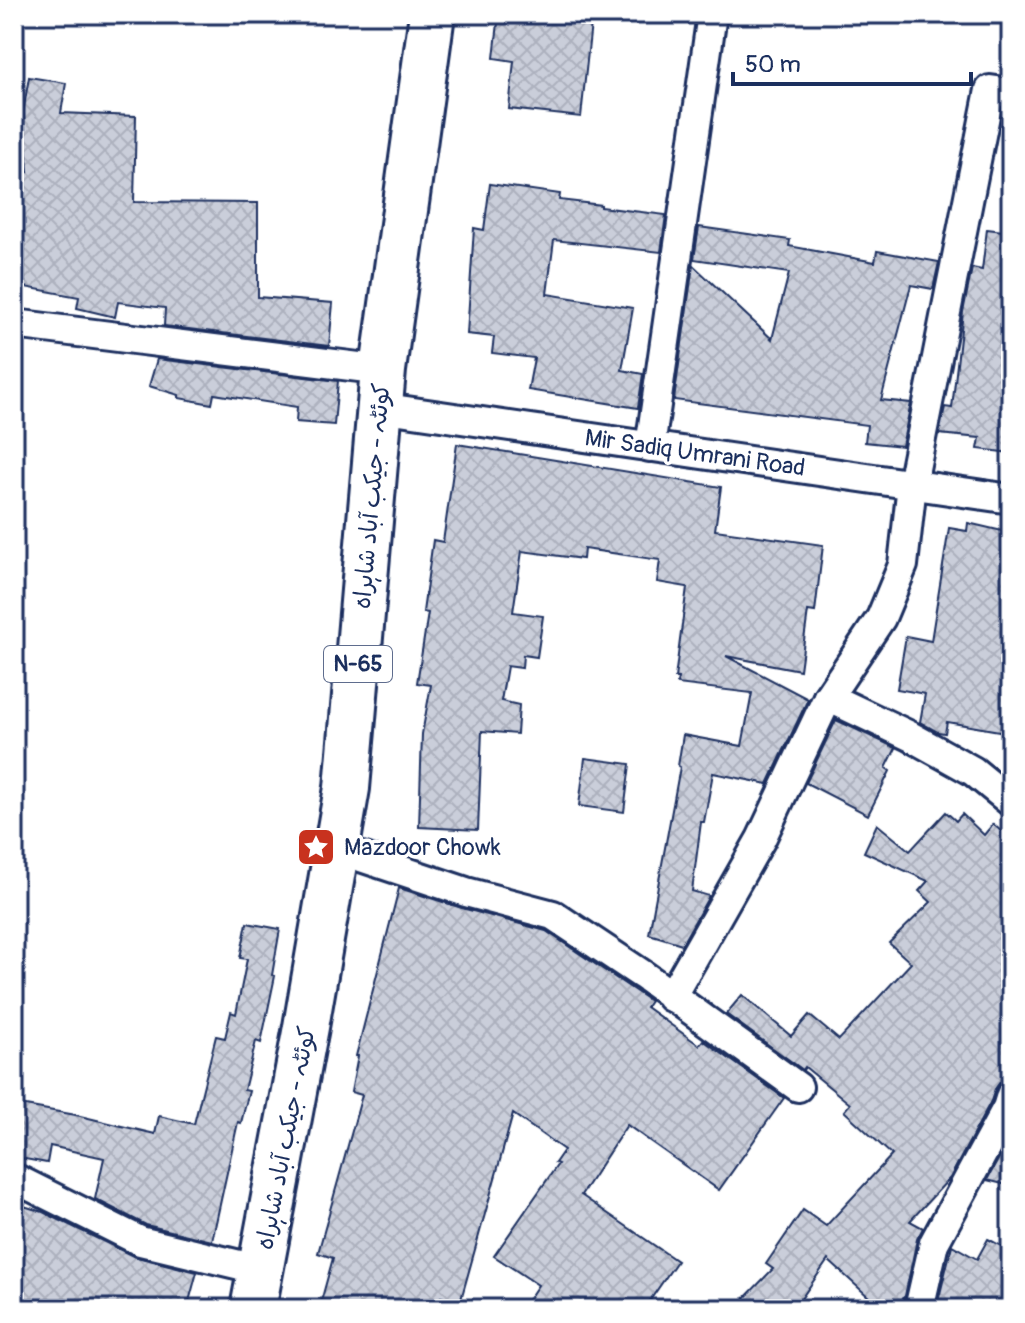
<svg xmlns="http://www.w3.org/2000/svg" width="1025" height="1323" font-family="Pangolin,'Playpen Sans Arabic',sans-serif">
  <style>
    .building { fill: url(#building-cross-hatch); stroke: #1b2f5e; stroke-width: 2 }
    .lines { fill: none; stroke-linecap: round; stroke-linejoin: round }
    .minor-casing { stroke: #1b2f5e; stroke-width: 34 }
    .trunk-casing { stroke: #1b2f5e; stroke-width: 50 }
    .minor { stroke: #fff; stroke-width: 28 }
    .trunk { stroke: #fff; stroke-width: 44 }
    .labels { text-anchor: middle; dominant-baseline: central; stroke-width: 7; stroke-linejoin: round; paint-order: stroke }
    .shield { fill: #fff; stroke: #5f6d8e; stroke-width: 2 }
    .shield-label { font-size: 22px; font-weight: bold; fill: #1b2f5e }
    .street-label { font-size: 24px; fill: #1b2f5e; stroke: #fff }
    .poi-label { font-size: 24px; fill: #1b2f5e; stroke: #fff; text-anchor: start }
  </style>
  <defs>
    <pattern id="building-cross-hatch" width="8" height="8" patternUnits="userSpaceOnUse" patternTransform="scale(2)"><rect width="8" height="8" fill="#caceda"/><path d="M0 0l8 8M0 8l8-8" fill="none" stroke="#adb1be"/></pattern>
  </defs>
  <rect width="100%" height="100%" fill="#fff"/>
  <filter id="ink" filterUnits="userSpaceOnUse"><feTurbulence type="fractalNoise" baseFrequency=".0125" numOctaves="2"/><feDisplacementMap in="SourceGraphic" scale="16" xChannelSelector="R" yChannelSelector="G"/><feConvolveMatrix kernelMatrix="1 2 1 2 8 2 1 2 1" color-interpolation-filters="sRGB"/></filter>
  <g filter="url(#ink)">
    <g class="building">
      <path d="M499,14h93l-11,103 -72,-8 5,-48 -20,-3z"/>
      <path d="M29,77l37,6 -5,30 75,3 -2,86 124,1v94l75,6 -4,43 -165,-20 1,-18 -47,-6 -3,15 -38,-9 2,-11 -65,-12v-58l7,1 1,-57 6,1 -5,-60z"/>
      <path d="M490,184l70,10 -1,6 42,5v2l65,8 -5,37 -107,-12 -7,54 86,14 -11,62 21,4 -5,34 -110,-18 6,-32 -42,-5 2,-16 -27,-3 7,-106 10,2z"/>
      <path d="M699,227l91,13 -1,6 86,16 2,-11 62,11 -6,27 -22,-4 -30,115 30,3 -9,43 -37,-4 2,-17 -193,-25 19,-135 79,74 17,-66 -95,-14z"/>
      <path d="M987,229l24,3v221l-33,-4 2,-11 -41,-4 6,-27 7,1 11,-96 9,-44 10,2z"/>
      <path d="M157,359l181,22 -4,44 -38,-3 1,-15 -83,-13 -2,10 -33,-6v-3l-30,-9z"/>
      <path d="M457,444l264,43 -6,43 108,15 -8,67 -7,-1 -8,59 -74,-14 82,43 -40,85 -55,-11 -9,49h-3l-9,69 17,5 -27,48 -33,-10 31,-167 -2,-1 5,-31 59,11 10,-53 -75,-9 1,-6h-3l12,-91 -30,-5 3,-22 -76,-11 -1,10 -61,-8 -9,61 30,4 -6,41 -14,-2 -1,13 -15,-2 -6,35 18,4 -2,29 -35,-3 -4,99 -59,-3 3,-93 9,-49 -14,-2 11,-70 -5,-1 10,-72 10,2z"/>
      <path d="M968,523l43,10v200l-64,-11 -2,11 -7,-1 -18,-10 5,-28 -28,-5 9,-53 25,5 18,-113 18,3z"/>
      <path d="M836,720l60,28 -10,20 4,3 -22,44 -62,-32z"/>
      <path d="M585,758l45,6 -6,48 -45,-6z"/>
      <path d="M946,812l10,9 6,-7 22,21 9,-11 18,16v238l-11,4 -5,7 -4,12 -41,77 -40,43 13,7 -6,11 -12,57 -12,13h-11l-54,-49 -34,49h-60l39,-40 -7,-5 37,-54 23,16 66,-71 -48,-44 6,-7 -45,-37 -2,3 -77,-56 16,-19 49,41 18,-21 30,25 72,-77 -22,-20 42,-41 -12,-11 9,-10 -64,-29 13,-28 33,27z"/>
      <path d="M399,888l63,20 84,23 104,70 -4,6 53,38 4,-5 81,58 -65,92 -92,-65 -46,70 96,66 -33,48h-122l16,-24 -44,-29 64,-92 -3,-1 9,-13 -51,-36 -53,189 -19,-6 -4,12h-118l14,-51 -15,-5 44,-158 -11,-3 7,-36h-2z"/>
      <path d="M247,923l33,6 -8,46 3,1 -14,67 -5,-2 -12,49 5,1 -8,32 -3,-1 -26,119 -66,-16 -51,-26 9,-41 -54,-12 -3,17 -33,-6v-53l62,11 79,19 4,-18 35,8 22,-88 9,2 6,-26 5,2 11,-55 -7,-1z"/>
      <path d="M1011,1136v50l-24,-6z"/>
      <path d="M14,1203l29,9 90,44 64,16 -10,37h-173z"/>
      <path d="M988,1239l23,12v58h-61l-12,-7 14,-57 25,14z"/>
    </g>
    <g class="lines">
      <defs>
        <g id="minor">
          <path d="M14,324l369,46"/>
          <path d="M379,407l632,92"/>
          <path d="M650,447l62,-433"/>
          <path d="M828,697l82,39 63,35 38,31"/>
          <path d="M337,849l129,43 87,23 90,60 155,112"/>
          <path d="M671,997l90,-158 67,-142 53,-79 22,-53 9,-81 78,-394 21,3"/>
          <path d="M14,1178l126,63 121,29"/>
          <path d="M919,1309l15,-66 73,-135 4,-13"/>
        </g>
        <path id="trunk" d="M253,1309l53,-282 41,-239 36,-418 49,-356"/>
      </defs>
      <use href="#minor" class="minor-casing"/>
      <use href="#trunk" class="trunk-casing"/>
      <use href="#minor" class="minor"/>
      <use href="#trunk" class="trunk"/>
    </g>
  </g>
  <defs>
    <symbol id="sight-square" viewBox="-11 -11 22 22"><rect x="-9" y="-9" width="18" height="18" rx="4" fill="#c8321e" stroke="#fff"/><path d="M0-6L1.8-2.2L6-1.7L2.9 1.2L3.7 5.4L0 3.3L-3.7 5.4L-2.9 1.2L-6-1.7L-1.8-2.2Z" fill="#fff"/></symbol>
  </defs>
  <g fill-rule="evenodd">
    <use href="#sight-square" x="294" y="825" width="44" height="44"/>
  </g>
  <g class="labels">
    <rect class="shield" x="324" y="646" width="68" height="36" rx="6"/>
    <g class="shield-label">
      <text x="358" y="664">N-65</text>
    </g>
    <g class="street-label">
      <text transform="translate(695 453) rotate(8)">Mir Sadiq Umrani Road</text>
      <text transform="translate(372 496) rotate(-85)">کوئٹہ - جیکب آباد شاہراہ</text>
      <text transform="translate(286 1138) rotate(-79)">کوئٹہ - جیکب آباد شاہراہ</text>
    </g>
    <g class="poi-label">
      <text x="344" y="847">Mazdoor Chowk</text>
    </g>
  </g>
  <rect width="1025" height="1323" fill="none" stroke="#fff" stroke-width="48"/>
  <rect x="24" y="24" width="977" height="1275" fill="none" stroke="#1b2f5e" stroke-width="3" filter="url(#ink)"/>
  <path d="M733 72v12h238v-12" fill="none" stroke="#1b2f5e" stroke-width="4"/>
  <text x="745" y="72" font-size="24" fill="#1b2f5e" stroke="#ffffff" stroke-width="6" paint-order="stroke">50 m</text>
</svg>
